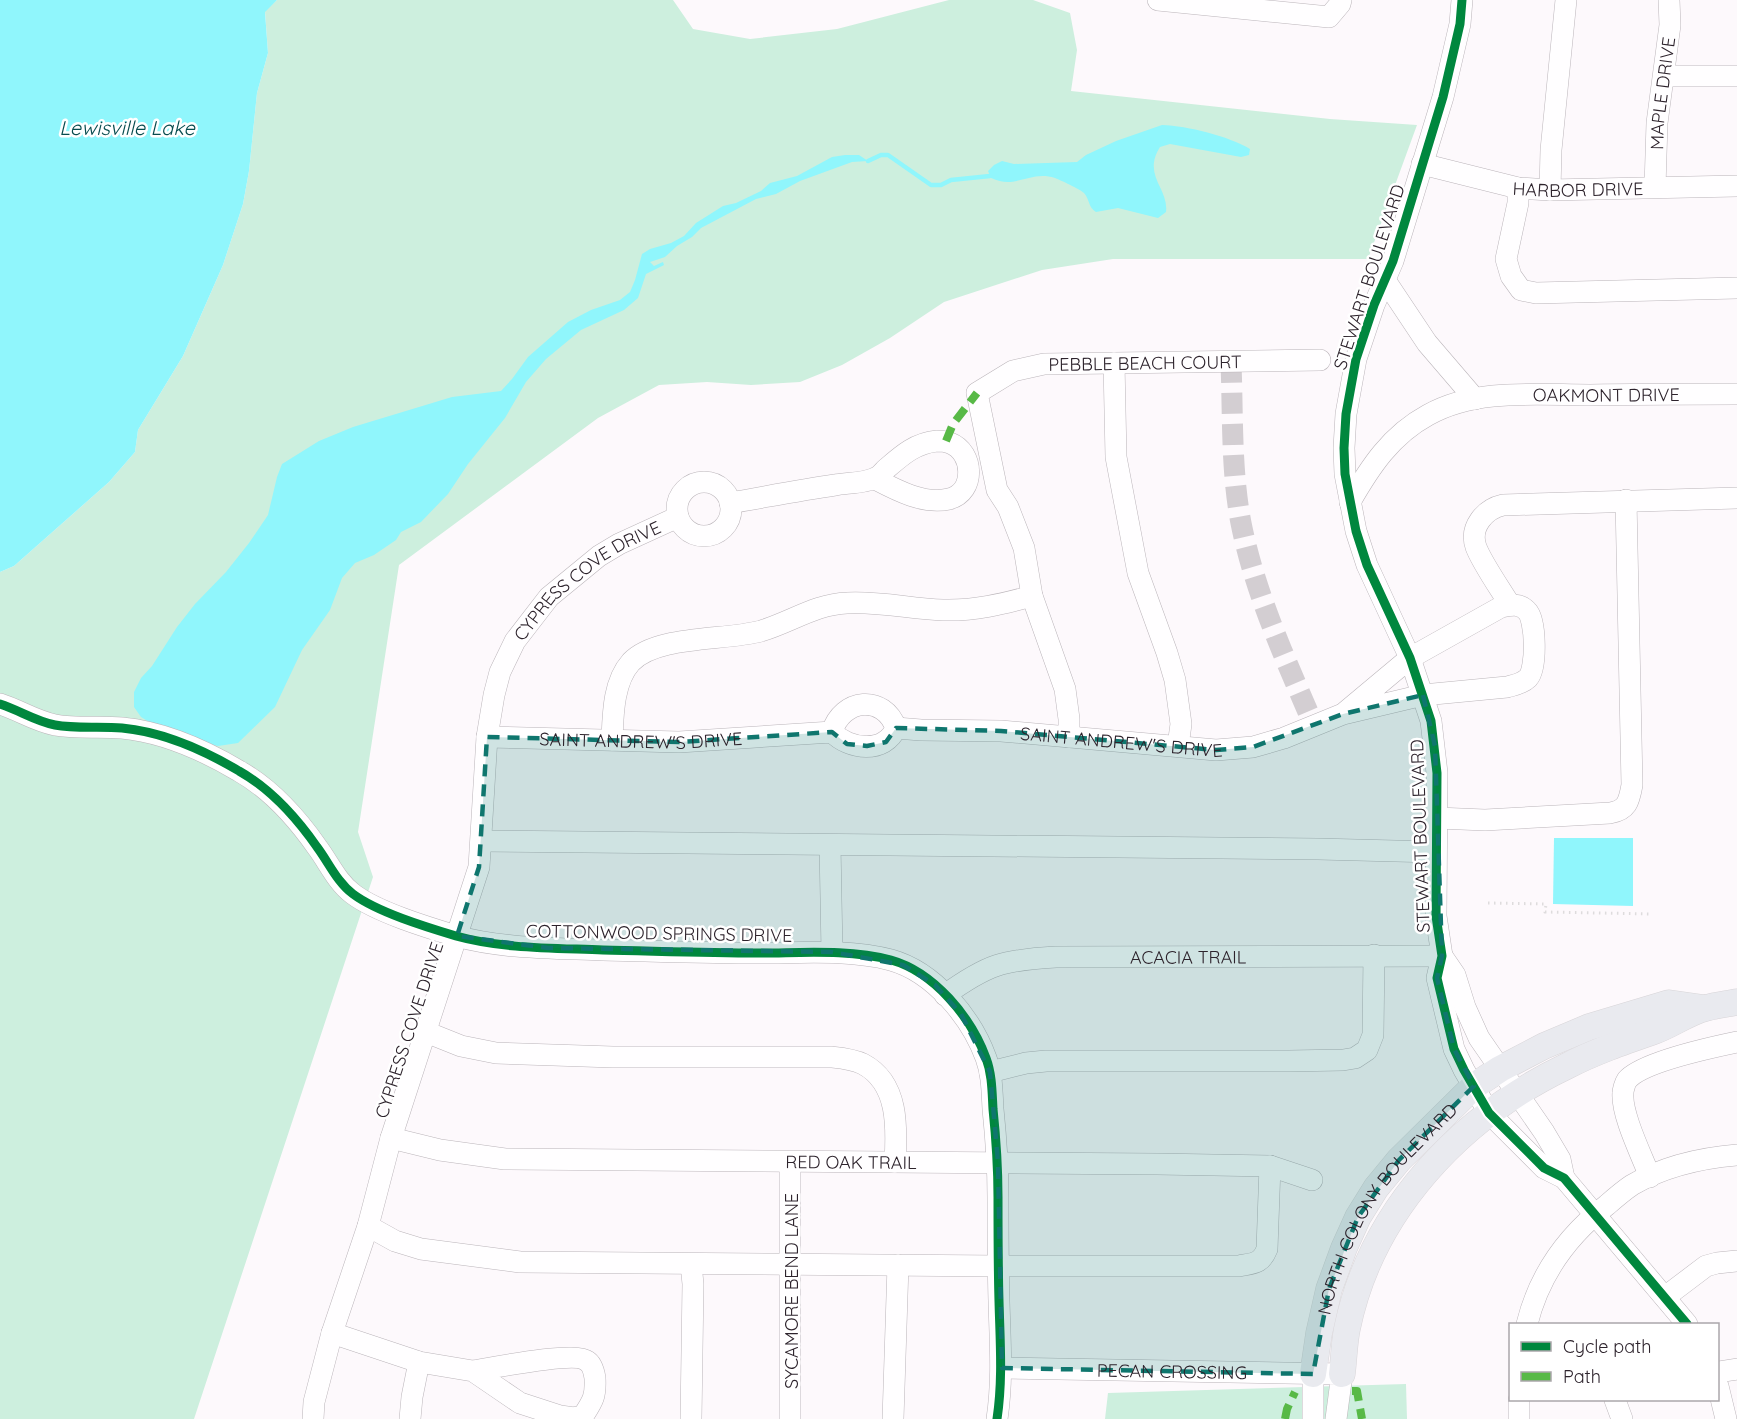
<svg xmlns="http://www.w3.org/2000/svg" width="1737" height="1419" font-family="Quicksand,sans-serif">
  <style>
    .green { fill: #cdefde }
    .water { fill: #90f6fc }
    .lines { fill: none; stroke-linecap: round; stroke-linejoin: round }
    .stream { stroke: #90f6fc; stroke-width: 4.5 }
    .minor-tunnel { stroke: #d3ced2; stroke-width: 21; stroke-dasharray: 21 10; stroke-linecap: butt }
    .minor-casing { stroke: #bbb5ba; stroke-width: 22 }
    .major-casing { stroke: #d8d5d8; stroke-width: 27 }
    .path { stroke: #dedcdd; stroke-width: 3; stroke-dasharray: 1.5 4.5; stroke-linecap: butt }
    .minor { stroke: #fffeff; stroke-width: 21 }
    .major { stroke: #e9eaef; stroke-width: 26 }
    .quiet { stroke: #58b947; stroke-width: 8; stroke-dasharray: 15 8; stroke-linecap: butt }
    .cycleway-casing { stroke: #fff; stroke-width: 13 }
    .cycleway { stroke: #00873e; stroke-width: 9 }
    .marked { fill: #0f766e; fill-opacity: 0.2; stroke: #0f766e; stroke-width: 4.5; stroke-dasharray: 12 8; stroke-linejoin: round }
    .labels { text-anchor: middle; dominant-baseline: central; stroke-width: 5; stroke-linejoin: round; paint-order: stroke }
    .street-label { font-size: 18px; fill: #2d232c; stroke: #fff }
    .water-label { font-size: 20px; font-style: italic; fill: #074c4f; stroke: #fff }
  </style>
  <rect width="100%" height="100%" fill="#fdf9fc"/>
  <g class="green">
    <path d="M277,0h396l20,29 57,10 87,-10 112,-29h84l37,13 7,37 -6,41 259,28 87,6 -49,134h-255l-71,11 -98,32 -54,36 -48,27 -42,17 -49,3 -44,-3 -48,3 -61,33 -199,147 -41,267 15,45 -179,542h-194v-847l14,-6 95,-84 26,-30 3,-22 45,-74 40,-91 20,-61 6,-33 8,-78 11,-40 -3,-42z"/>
    <path d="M1406,1384l1,35h-302l3,-26z"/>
  </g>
  <g class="water">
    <path d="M0,0h277l-12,12 3,41 -11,40 -8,78 -6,33 -20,61 -40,91 -45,74 -3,22 -26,30 -95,84 -14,6z"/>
    <path d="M1162,125c26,1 66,11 88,24l-1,6 -8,2 -71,-13 -10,3c-18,29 9,41 6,65l-8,6 -40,-10 -22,4c-8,-5 -6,-12 -12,-19 -4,-4 -24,-13 -29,-15 -25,-8 -39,12 -64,0l-3,-7 6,-6 8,-4 12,3 63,-2 9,-7 30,-14z"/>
    <path d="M845,155h14l9,6 -16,1 -52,19 -24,13 -20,5 -55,29 -9,9 -15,9 -12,11 -15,5 4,4 9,-4 1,3 -18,9 -8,24 -14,12 -43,20 -35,29 -20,23 -21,36 -37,46 -20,30 -27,28 -20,10 -5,8 -22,15 -19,8 -13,15 -12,32 -28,40 -27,57 -37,36 -20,3 -17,-4 -47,-17 -13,-8 -7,-10v-15l7,-14 11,-12 25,-39 18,-23 31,-32 23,-29 19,-28 9,-38 5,-13 37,-23 34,-14 99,-30 49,-6 11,-12 16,-22 40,-35 23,-12 29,-10 10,-8 5,-12 7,-26 8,-5 21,-6 13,-7 12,-13 27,-17 13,-3 25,-12 9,-8 27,-7 35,-19z"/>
    <path d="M1554,838h79v68l-80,-2z"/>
  </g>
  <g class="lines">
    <path class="stream" d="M868,161l13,-6h7l43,30h10l10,-5 39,-4"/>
    <path class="minor-tunnel" d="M1231,362c2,53 0,109 10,161 14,71 45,137 73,203"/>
    <defs>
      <g id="minor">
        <path d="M1158,0l171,17 11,-13 1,-4"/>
        <path d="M1462,0l-2,24 -17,73 -50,164 -19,44 -18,54 -10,55 -2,34 1,26 11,57 11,34 43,93 21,63 6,52 -1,143 6,40 -5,22 17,71 10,21 25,43 55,55 20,10 123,146"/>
        <path d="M1664,76h73"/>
        <path id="s1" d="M1422,164l96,24 32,2 187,-4"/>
        <path id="s2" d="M1655,187l2,-64 13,-98 -1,-25"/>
        <path d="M1518,188v15l-12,56 5,17 10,14 15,3 201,-5"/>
        <path d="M1550,190l1,-40 15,-150"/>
        <path d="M1385,280l42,63 48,56"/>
        <path d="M1114,363l2,94 22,116 29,80 8,27 6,44 -3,22"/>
        <circle cx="704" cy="509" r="27"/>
        <path id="s3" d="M1350,502c20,-35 41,-67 78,-87 48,-27 109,-20 162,-20 49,-1 98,-1 147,-1"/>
        <path d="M730,503c35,-6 70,-13 105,-18 10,-2 31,-2 40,-7 4,-1 8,-6 11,-9 15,-13 29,-26 51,-28 5,0 8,0 13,2 24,9 26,49 -1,56 -25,6 -53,-9 -74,-20"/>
        <path d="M1510,605c-9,-15 -28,-42 -34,-58 -7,-20 9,-38 27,-42l234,-7"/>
        <path d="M0,704c19,6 35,17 55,21 21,4 45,1 67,3 42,4 80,21 117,43 32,18 57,46 78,76 12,16 20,35 36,47 24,18 73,33 103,42 47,13 98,12 147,14 51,1 103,3 155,3 44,0 90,-4 133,7 43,12 80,57 95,98 6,16 6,33 7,51 3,29 5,59 5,88 0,35 0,69 1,104 1,40 4,78 -2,118"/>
        <path id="s4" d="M896,728l25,2 80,1 215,19 37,-3 31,-9 59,-24 80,-19 84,-8c7,-2 15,-3 21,-9 9,-10 8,-58 -1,-67 -7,-8 -16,-6 -26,-4l-91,51 -67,56"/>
        <path id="s5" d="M487,737l192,5 153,-10c17,18 53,22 64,-4 -12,-34 -54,-30 -64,4"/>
        <path id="s6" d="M1069,737v-18l-4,-30 -33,-93 -8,-48 -16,-41 -11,-17 -20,-97 36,-22 31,-7 276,-4"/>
        <path d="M612,740c1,-25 1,-58 19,-78 26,-27 93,-21 130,-31 30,-9 55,-27 86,-28 32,-2 64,6 96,7 31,1 60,-6 89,-14"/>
        <path d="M1437,818l48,2 125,-7c17,-3 19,-11 22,-28l-6,-285"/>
        <path d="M482,841l836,8 117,3"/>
        <path d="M830,845l2,107"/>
        <path d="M1442,956l13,19 10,32 14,31 65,94 16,27 4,19"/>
        <path id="s7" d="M945,995c43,-31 58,-35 111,-38l386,-1"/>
        <path d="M426,1032l35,14 35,7 117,4h218c10,1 22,2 32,7 36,19 34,64 32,98"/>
        <path d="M990,1072l36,-9 20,-2h243l54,-1 12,-2 12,-8 6,-15 1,-80"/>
        <path id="s8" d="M391,1138l49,12 65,9 652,5 113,2 42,14"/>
        <path d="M1650,1177c-8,-21 -29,-63 -27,-84 0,-3 2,-10 4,-13 15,-18 86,-33 110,-38"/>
        <path d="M368,1226l27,15 26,8 99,13 479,4h240c15,-3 22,-2 28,-17l3,-83"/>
        <path d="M1665,1297l41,-31 11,-3 20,-2"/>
        <path d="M1527,1324c12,-49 40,-88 80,-119 8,-7 16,-14 25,-20 31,-18 69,-27 105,-30"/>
        <path d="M332,1333l87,29 54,9 47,32 40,13 14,2 9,-2c10,-15 13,-20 12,-38 -1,-6 -3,-14 -8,-17 -12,-10 -95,7 -114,10"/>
        <path id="s9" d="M1002,1368l340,6 -6,45"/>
        <path d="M1718,1372l19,-3"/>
        <path d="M1313,1374v45"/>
        <path d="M1718,1386l8,33"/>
        <path d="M1519,1400v19"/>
        <path d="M1615,1400l7,19"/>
        <path id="s10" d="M313,1419l1,-17 18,-69 36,-107 23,-88 88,-271 8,-130 7,-42 6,-23 15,-31 34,-44 50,-41 20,-12 59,-27"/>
        <path d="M410,1419l2,-22 7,-35"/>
        <path d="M691,1419l2,-135 -2,-20"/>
        <path d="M790,1419v-257"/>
        <path d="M893,1419l5,-154"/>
      </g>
      <g id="major">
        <path id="s11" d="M1313,1374l6,-41 10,-44 15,-41 14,-31 18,-29 23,-28 75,-74 26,-17 44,-23 45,-19 80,-24 35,5"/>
        <path d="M1342,1374c2,-15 2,-30 5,-45 24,-118 113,-212 220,-263 27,-14 56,-24 85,-34 18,-6 35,-19 54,-24 10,-3 21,-4 31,-6"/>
      </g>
    </defs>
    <use href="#minor" class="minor-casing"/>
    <use href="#major" class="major-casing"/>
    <path class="path" d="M1488,903l58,1 -1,8 107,2"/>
    <use href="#minor" class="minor"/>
    <use href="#major" class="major"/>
    <g class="quiet">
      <path d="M946,441l7,-17 24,-31"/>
      <path d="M1352,1391h5l5,28"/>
      <path d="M1285,1419l2,-10 8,-17"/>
    </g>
    <defs>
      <g id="cycleway">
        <path d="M1462,0l-2,24 -17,73 -50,164 -19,44 -18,54 -10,55 -2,34 1,26 11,57 11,34 43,93 21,63 6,52 -1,143 6,40 -5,22 17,71 10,21 25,43 55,55 20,10 123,146"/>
        <path d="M0,704c19,6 35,17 55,21 21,4 45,1 67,3 42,4 80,21 117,43 32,18 57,46 78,76 12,16 20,35 36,47 24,18 73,33 103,42 47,13 98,12 147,14 51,1 103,3 155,3 44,0 90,-4 133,7 43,12 80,57 95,98 6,16 6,33 7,51 3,29 5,59 5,88 0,35 0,69 1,104 1,40 4,78 -2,118"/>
      </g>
    </defs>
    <use href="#cycleway" class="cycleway-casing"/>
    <use href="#cycleway" class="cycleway"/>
  </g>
  <path class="marked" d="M1423,695l12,51 7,210 -5,22 17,71 20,37 -75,74 -41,57 -29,72 -16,85 -311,-6 -4,-206 -8,-90 -29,-58 -26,-29 -32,-20 -71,-13 -284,-4 -91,-12 22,-69 8,-130 192,5 153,-10 15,12 20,2 19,-4 10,-14 105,3 215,19 37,-3 90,-33z"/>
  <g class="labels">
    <g class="street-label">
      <text stroke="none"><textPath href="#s2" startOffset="94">MAPLE DRIVE</textPath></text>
      <text stroke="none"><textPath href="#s1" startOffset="159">HARBOR DRIVE</textPath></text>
      <text transform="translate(1369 277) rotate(-72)">STEWART BOULEVARD</text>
      <text stroke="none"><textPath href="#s6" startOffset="534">PEBBLE BEACH COURT</textPath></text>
      <text stroke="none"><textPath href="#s3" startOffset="300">OAKMONT DRIVE</textPath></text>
      <text stroke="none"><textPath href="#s10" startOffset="904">CYPRESS COVE DRIVE</textPath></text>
      <text stroke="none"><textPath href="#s5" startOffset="154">SAINT ANDREW'S DRIVE</textPath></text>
      <text stroke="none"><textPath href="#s4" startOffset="226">SAINT ANDREW'S DRIVE</textPath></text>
      <text transform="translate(1420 836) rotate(-92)">STEWART BOULEVARD</text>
      <text transform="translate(659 933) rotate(1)">COTTONWOOD SPRINGS DRIVE</text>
      <text stroke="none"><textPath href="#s7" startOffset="252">ACACIA TRAIL</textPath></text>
      <text transform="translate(409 1030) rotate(-72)">CYPRESS COVE DRIVE</text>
      <text stroke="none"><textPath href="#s8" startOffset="462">RED OAK TRAIL</textPath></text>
      <text stroke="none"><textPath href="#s11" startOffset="186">NORTH COLONY BOULEVARD</textPath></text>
      <text transform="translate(791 1291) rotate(-90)">SYCAMORE BEND LANE</text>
      <text stroke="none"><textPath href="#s9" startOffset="170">PECAN CROSSING</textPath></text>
    </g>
    <g class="water-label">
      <text x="127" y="127">Lewisville Lake</text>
    </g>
  </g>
  <rect x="1509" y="1323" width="210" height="78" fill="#ffffff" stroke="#aba7ab" stroke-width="1.5"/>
  <rect x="1521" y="1342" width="30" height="9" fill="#00873e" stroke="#aba7ab" stroke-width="1.5"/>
  <text x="1563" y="1353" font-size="18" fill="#2d232c">Cycle path</text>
  <rect x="1521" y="1372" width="30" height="9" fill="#58b947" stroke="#aba7ab" stroke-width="1.5"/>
  <text x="1563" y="1383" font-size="18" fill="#2d232c">Path</text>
</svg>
